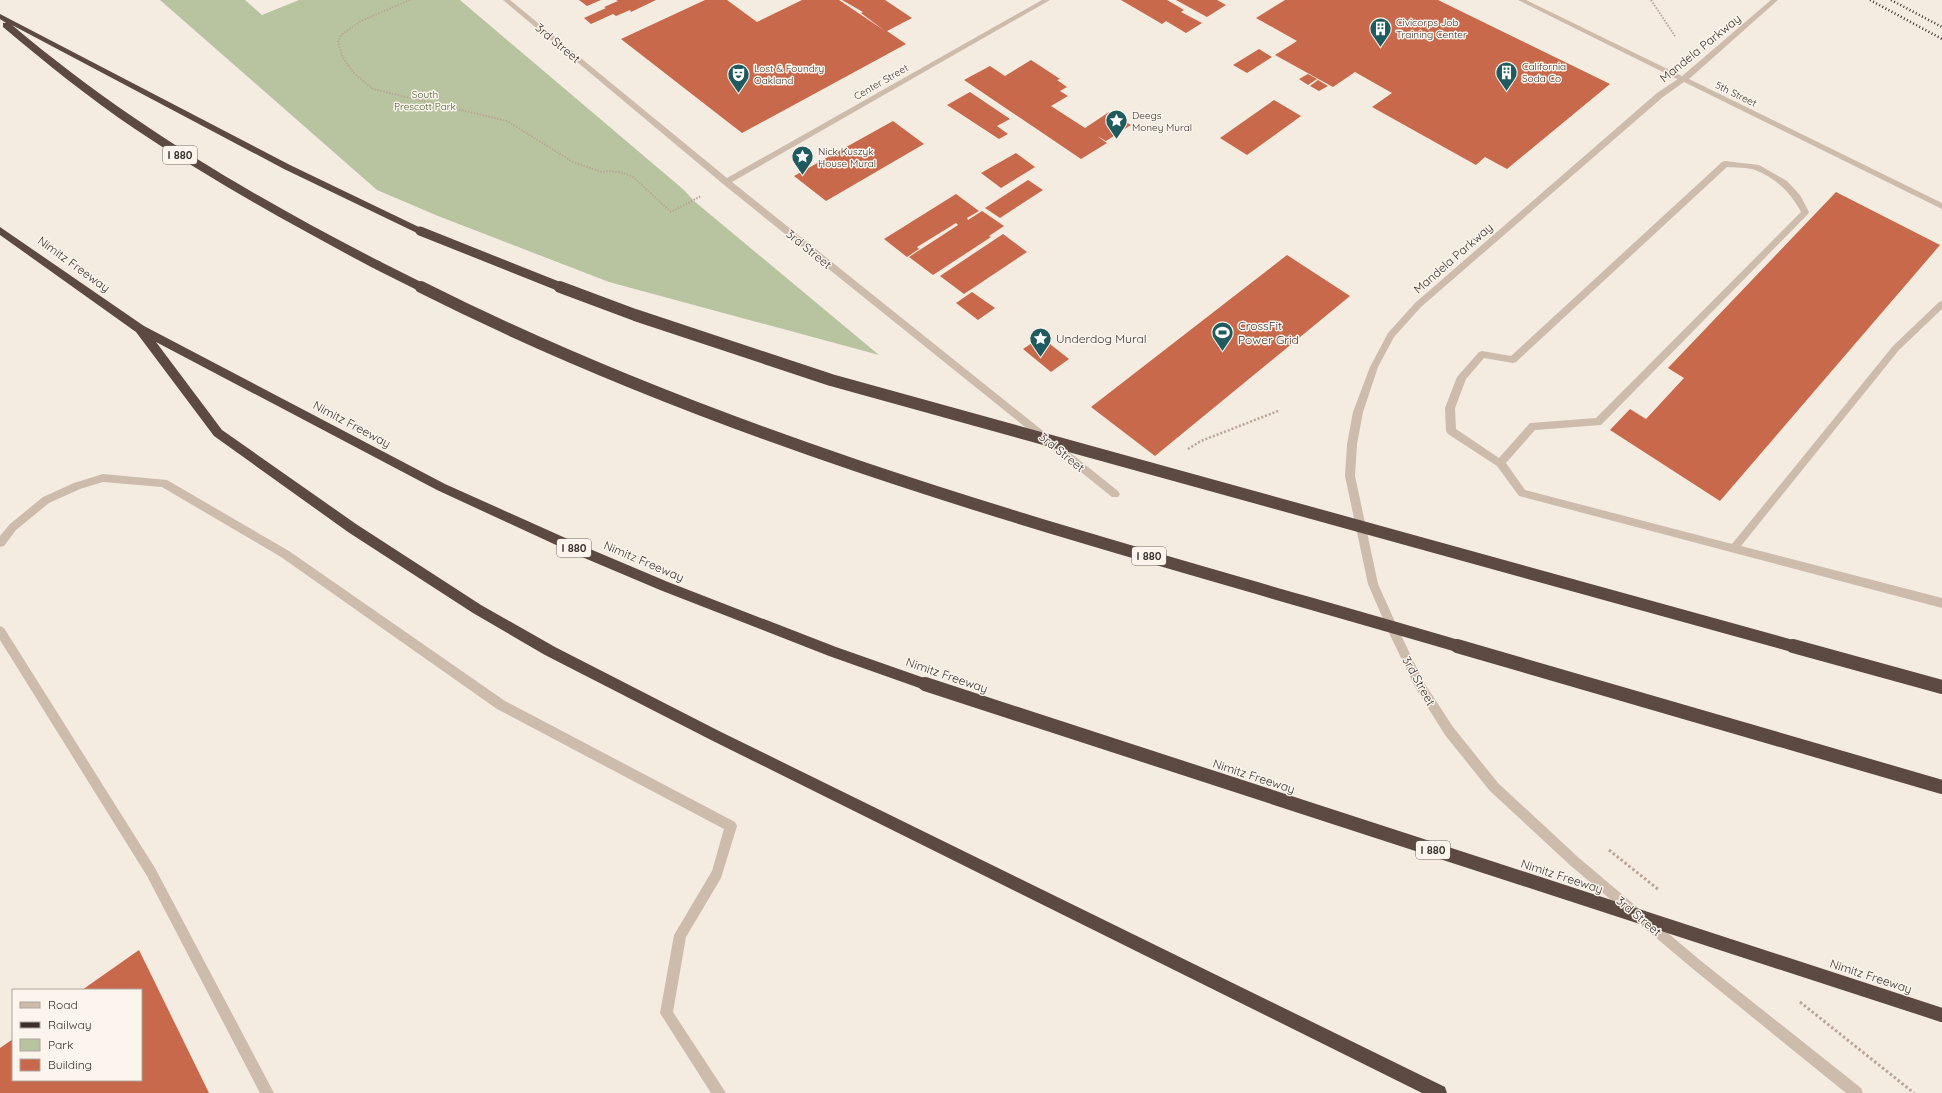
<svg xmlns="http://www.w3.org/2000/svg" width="1942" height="1093" font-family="Quicksand,sans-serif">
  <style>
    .green { fill: #b8c4a0 }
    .building { fill: #c8694b }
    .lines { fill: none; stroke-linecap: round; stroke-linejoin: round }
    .path-far2 { stroke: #b9a596; stroke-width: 2; stroke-dasharray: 1.5 1.5; stroke-linecap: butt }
    .path-far1 { stroke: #b9a596; stroke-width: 2.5; stroke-dasharray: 2 2; stroke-linecap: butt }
    .path { stroke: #b9a596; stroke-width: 3; stroke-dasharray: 2.5 2.5; stroke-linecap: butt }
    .service { fill: #cdbbac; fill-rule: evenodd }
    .minor { fill: #cdbbac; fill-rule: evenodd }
    .tertiary { fill: #cdbbac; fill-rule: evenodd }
    .motorway { fill: #5c4a42; fill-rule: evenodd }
    .rail { stroke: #3b302b; stroke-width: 2.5; stroke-dasharray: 1 2.5; stroke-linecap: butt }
    .motorway-bridge-far2 { stroke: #5c4a42; stroke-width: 9 }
    .motorway-bridge-far1 { stroke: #5c4a42; stroke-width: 12 }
    .motorway-bridge { stroke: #5c4a42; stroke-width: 14 }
    .labels { text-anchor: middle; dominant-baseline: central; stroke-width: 3; stroke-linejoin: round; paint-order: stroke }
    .far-poi-label { font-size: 10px; fill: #3b302b; stroke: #fbf5ee; text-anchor: start }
    .far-street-label { font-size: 10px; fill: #3b302b; stroke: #fbf5ee }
    .far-park-label { font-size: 10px; fill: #4a5a2e; stroke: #fbf5ee }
    .shield { fill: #fbf5ee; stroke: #756b66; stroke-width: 1 }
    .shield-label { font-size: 11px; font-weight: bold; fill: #3b302b }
    .street-label { font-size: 12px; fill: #3b302b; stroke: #fbf5ee }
    .poi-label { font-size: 12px; fill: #3b302b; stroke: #fbf5ee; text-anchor: start }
  </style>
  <rect width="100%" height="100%" fill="#f4ebe1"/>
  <path class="green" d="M160,0h85l17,15 37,-15h161l224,190 10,11 185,154 -270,-73 -171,-66 -61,-26z"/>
  <g class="building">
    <path d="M579,0h22l-14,6z"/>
    <path d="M616,0h40l-25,12 -1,-2 -14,6 -3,-2 -22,10 -7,-6 22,-10 -2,-1 14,-6z"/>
    <path d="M705,0h22l30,22 45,-22h37l46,31 -24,-18 2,-1 -21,-12h43l27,18 -25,13 19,13 -164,89 -121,-94z"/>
    <path d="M1121,0h46l17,10 -3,2 21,11 -16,10 -20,-12 -4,3z"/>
    <path d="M1176,0h41l9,5 -19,12z"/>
    <path d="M1285,0h153l172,84 -103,85 -22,-12 -9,8 -104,-58 20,-14 -37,-21 -22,15 -58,-32 22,-14 -41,-23z"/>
    <path d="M1259,49l13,8 -25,16 -14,-8z"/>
    <path d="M1031,60l29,19 -3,1 10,7 -7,4 8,5 -17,10 34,22 24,-16 22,13 -25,16 -9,-5 10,7 -26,16 -117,-79 26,-14 15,10z"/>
    <path d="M1308,74l9,5 -9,6 -9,-6z"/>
    <path d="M1318,80l10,6 -9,5 -9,-5z"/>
    <path d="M970,92l40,27 -13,7 11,8 -9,5 -52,-34z"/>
    <path d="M1274,100l27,16 -54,39 -27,-17z"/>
    <path d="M893,121l31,23 -98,57 -32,-25z"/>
    <path d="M1016,153l19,14 -34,21 -20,-15z"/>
    <path d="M1028,180l15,10 -43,28 -15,-10z"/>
    <path d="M1836,192l104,53 -220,256 -110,-71 20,-21 16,10 38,-41 -16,-10z"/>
    <path d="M956,194l23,17 -12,7 1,2 14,-9 22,15 -15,10 2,1 -58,38 -24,-18 49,-32 -2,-2 -39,24 2,2 -12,8 -23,-18z"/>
    <path d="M1003,234l24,18 -63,42 -24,-18z"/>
    <path d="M1287,255l63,41 -195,160 -64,-49z"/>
    <path d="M972,292l23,16 -17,12 -22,-17z"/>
    <path d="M1041,337l28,22 -18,13 -28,-23z"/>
    <path d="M139,950l70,143h-209v-45l13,-9v41h128v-90h-59z"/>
  </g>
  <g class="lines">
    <g class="path-far2">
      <path d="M410,0l-47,20 -22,15 -3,7 5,16 11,15 19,16 134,32 66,41 29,10 9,-1 13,2 9,4 38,35 30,-16"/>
      <path d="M1651,0l24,36"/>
    </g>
    <path class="path-far1" d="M1188,449l13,-8 77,-30"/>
    <g class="path">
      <path d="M1609,850l50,40"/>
      <path d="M1800,1002l114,91"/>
    </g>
    <g class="service">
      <path d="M1725,161l34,4 28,16 13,14 9,17 -1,2 -207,211 -66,5 -29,33 19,27 207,54 161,-198 46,-44 3,-1v8l-43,41 -158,196 201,52v10l-423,-112 -22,-30 -49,-32 -2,-3 -1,-23 12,-31 22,-25 3,-1 29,5 211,-194zM1727,167c8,1 20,0 28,3 21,8 36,23 46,42l-205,206 -66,5 -31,35 -43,-29 -1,-21 11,-29 18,-21 29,5 3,-1z"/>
      <path d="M103,474l64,6 122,71 216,150 230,121 2,4 -16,52 -35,59 -13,75 53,81h-15l-51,-80 14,-78 38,-64 12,-42 -227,-120 -216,-152 -119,-70 -59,-5 -23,7 -31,14 -33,27 -12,16 -4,1v-11l10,-12 33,-27 31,-14z"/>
      <path d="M0,626l4,2 151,240 119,225h-14l-113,-217 -147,-236z"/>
    </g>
    <g class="minor">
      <path d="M503,0h7l217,178 315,-178h8l-318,182 386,309 2,3 -2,3h-6l-389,-313z"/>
      <path d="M1518,0h8l162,79 -1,2h-6z"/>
    </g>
    <path class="tertiary" d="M1771,0h7l-89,79 253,124v6l-258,-127 -21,15 -242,210 -27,30 -16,30 -15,45 -6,32 -2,32 23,108 22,49 23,48 30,46 45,56 81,75 122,103 160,127 2,5h-17l-153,-124 -122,-103 -81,-75 -45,-56 -30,-48 -25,-52 -22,-51 -23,-108 2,-32 6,-32 17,-45 18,-34 27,-30 242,-210 24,-16z"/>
    <g class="motorway">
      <path d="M0,14l290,151 133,64 2,2 -5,3 -3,-1 -133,-64 -272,-144c115,97 235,168 369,237l1,3 -1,3h-8c-81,-43 -162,-88 -238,-139 -46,-31 -89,-66 -132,-102v-4h3l-6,-4z"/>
      <path d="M0,227l144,99 301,158 145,65 78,33 168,65 94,33 1,4 -1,4 -5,2 -96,-34 -169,-66 -78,-33 -145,-67 -281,-148 66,88 134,94 125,81 74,42 166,85 724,355 2,6h-25l-711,-353 -166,-85 -72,-42 -125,-81 -134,-96 -78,-104 -136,-97z"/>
    </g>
    <g class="rail">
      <path d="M1870,0l72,39"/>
      <path d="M1891,0l51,27"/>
    </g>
    <g class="motorway-bridge-far2">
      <path d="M420,231l143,57"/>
      <path d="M377,265l46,23"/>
    </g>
    <g class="motorway-bridge-far1">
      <path d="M421,287c329,166 688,257 1040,360"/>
      <path d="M560,287l75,28 196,65 965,267"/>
    </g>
    <g class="motorway-bridge">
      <path d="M1457,646l485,141"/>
      <path d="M1793,646l149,41"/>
      <path d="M925,684l1017,331"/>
    </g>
  </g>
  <defs>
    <symbol id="building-pin" viewBox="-11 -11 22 30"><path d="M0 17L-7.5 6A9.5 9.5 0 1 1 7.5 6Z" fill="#1f5a5e" stroke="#fbf5ee"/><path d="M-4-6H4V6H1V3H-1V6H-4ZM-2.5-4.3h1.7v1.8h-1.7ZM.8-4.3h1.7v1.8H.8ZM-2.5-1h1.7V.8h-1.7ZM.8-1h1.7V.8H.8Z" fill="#fff"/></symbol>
    <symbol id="theatre-pin" viewBox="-11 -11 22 30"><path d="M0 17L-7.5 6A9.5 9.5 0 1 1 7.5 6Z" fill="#1f5a5e" stroke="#fbf5ee"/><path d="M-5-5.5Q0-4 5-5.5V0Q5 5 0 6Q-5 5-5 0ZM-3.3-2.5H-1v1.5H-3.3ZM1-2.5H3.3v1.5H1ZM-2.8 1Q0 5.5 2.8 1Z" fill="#fff"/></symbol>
    <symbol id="sight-pin" viewBox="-11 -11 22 30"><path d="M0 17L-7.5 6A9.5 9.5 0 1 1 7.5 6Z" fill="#1f5a5e" stroke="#fbf5ee"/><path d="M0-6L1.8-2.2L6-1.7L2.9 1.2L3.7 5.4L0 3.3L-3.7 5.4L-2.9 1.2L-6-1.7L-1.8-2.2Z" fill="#fff"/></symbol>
    <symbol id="stadium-pin" viewBox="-11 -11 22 30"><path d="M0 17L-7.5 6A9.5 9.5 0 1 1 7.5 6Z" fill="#1f5a5e" stroke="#fbf5ee"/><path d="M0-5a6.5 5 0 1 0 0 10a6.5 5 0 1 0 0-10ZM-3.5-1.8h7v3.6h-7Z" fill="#fff"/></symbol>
  </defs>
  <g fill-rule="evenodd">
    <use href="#building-pin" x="1368" y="16" width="25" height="34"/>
    <use href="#building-pin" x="1494" y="60" width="25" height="34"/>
    <use href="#theatre-pin" x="726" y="62" width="25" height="34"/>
    <use href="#sight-pin" x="1104" y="108" width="25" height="34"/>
    <use href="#sight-pin" x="790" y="144" width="25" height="34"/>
    <use href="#stadium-pin" x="1210" y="320" width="25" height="34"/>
    <use href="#sight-pin" x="1028" y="326" width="25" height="34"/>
  </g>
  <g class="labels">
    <g class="far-poi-label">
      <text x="1396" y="22">Civicorps Job<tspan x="1396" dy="12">Training Center</tspan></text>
      <text x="1522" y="66">California<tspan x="1522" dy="12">Soda Co</tspan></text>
      <text x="754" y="68">Lost &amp; Foundry<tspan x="754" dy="12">Oakland</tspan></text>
      <text x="1132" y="115">Deegs<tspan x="1132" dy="12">Money Mural</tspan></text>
      <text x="818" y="151">Nick Kuszyk<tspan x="818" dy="12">House Mural</tspan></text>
    </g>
    <g class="far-street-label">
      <text transform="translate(881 82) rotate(-30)">Center Street</text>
      <text transform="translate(1736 94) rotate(26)">5th Street</text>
    </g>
    <g class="far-park-label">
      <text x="425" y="94">South<tspan x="425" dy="12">Prescott Park</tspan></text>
    </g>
    <g class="shield">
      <rect x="163" y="146" width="34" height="18" rx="3"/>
      <rect x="557" y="539" width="34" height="18" rx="3"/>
      <rect x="1132" y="547" width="34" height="18" rx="3"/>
      <rect x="1416" y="841" width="34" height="18" rx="3"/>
    </g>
    <g class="shield-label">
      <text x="180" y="155">I 880</text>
      <text x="574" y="548">I 880</text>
      <text x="1149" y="556">I 880</text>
      <text x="1433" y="850">I 880</text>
    </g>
    <g class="street-label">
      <text transform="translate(558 43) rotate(40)">3rd Street</text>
      <text transform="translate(1700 48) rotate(-39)">Mandela Parkway</text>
      <text transform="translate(809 249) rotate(39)">3rd Street</text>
      <text transform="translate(1453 258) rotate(-41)">Mandela Parkway</text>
      <text transform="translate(74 264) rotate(36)">Nimitz Freeway</text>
      <text transform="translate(352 424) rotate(28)">Nimitz Freeway</text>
      <text transform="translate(1062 452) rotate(39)">3rd Street</text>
      <text transform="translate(644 561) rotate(23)">Nimitz Freeway</text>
      <text transform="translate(947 675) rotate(19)">Nimitz Freeway</text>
      <text transform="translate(1419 681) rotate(61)">3rd Street</text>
      <text transform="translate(1254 776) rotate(18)">Nimitz Freeway</text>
      <text transform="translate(1562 876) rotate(18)">Nimitz Freeway</text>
      <text transform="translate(1639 916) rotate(40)">3rd Street</text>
      <text transform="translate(1871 976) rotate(18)">Nimitz Freeway</text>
    </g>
    <g class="poi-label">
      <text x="1238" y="325">CrossFit<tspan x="1238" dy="14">Power Grid</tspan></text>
      <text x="1056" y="338">Underdog Mural</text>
    </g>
  </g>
  <rect x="12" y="989" width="130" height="92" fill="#fbf5ee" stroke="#aea6a0"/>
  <rect x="20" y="1002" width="20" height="6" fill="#cdbbac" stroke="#aea6a0"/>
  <text x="48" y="1009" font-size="12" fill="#3b302b">Road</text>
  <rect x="20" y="1022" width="20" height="6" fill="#3b302b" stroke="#aea6a0"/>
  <text x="48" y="1029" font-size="12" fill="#3b302b">Railway</text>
  <rect x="20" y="1039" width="20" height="12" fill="#b8c4a0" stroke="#aea6a0"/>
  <text x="48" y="1049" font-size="12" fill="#3b302b">Park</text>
  <rect x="20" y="1059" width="20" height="12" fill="#c8694b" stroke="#aea6a0"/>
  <text x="48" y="1069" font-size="12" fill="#3b302b">Building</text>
</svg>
